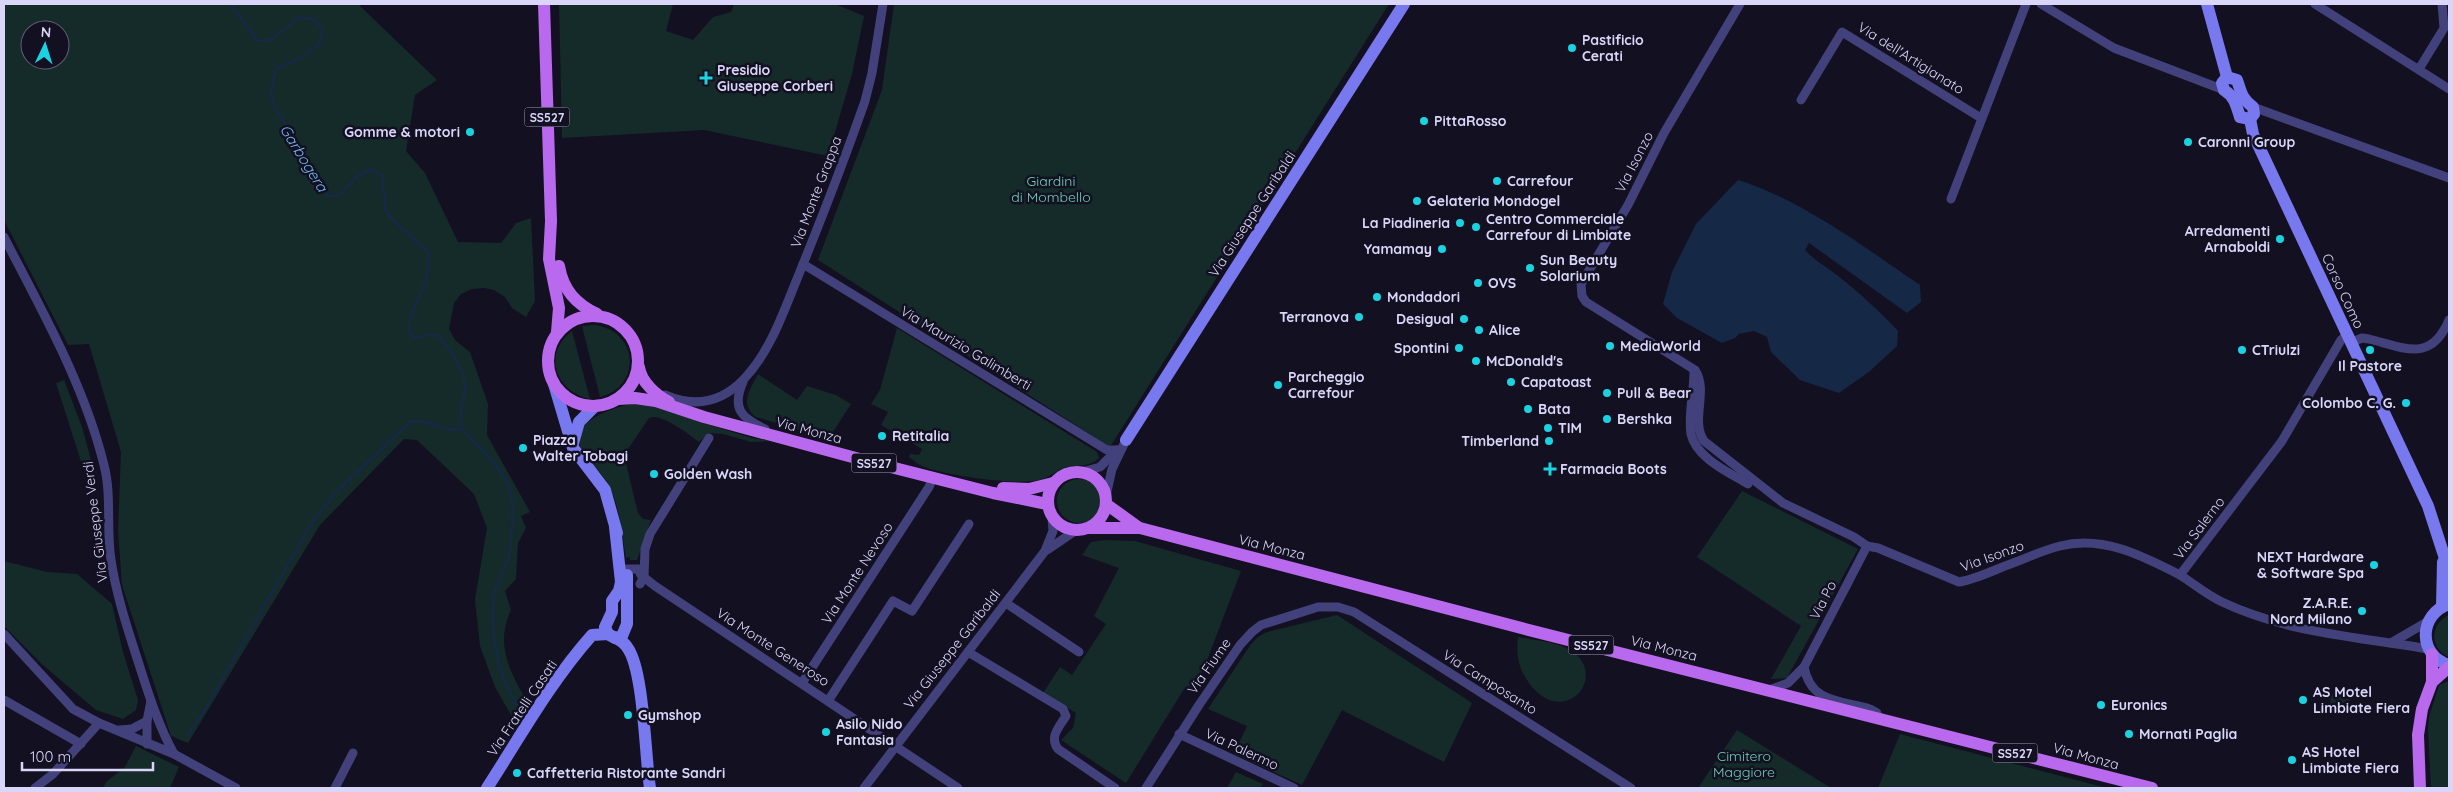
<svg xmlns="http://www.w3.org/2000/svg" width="2453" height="792" font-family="Quicksand,sans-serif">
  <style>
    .green { fill: #142b29; fill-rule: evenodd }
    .water { fill: #152946 }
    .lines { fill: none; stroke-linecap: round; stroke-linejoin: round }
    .stream { stroke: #152946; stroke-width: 2.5 }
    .street { stroke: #42417b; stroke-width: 9 }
    .secondary { stroke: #7878ef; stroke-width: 12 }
    .primary { stroke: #b969ed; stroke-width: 12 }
    .poi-dot { fill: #1bd2e1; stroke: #131021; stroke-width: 2 }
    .labels { text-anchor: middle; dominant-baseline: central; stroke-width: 5; stroke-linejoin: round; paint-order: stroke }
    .shield { fill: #131021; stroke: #9e9bb9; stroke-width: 1 }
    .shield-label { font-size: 12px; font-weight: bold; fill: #d9d6fa }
    .poi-label { font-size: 14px; font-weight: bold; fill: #d9d6fa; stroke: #131021; text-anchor: start }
    .street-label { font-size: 14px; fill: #d9d6fa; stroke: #131021 }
    .park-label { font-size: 14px; fill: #6ad2b5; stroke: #131021 }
    .water-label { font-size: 15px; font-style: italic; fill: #70b6ee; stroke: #131021 }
  </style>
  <rect width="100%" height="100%" fill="#131021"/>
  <g class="green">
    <path d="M4,4h354l79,76 -22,15 -9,56 19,22 33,69 43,1 15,-20 15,-5 4,83 -9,16 -14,-9 -7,-11 -11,-7 -10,-2 -12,1 -11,5 -7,9 -5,26 6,11 15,12 18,52 -1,31 43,77 -9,4 5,12 -8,15 -2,36 -11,12 6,19c-17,35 0,64 18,95l-14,17 -20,-35 -15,-41 -5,-46 12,-72 -13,-34 -57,-54 -13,-1 -84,86 -132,218 -17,-7 -49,-151 -4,-55 3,-78 -32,-108 -21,1 -64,-125zM30,30h30v30h-30z"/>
    <path d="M559,4h114l-7,27 27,9 20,-23 18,-5 3,-8h101l29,12 -12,58 -24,82 -124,-26 -142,8z"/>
    <path d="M894,4h495l-279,443 -292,-187 64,-170z"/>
    <path d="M594,325c44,5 49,61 6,72l-18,-71z"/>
    <path d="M897,328l200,124 2,6c-9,9 -21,7 -32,9 -10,3 -18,11 -28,13 -21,6 -102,-5 -121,-16l-9,-7 1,-3 9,1 3,-6 -41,-24 7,-13 -17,-8 9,-14z"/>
    <path d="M572,331l18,68c-35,-8 -48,-45 -18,-68z"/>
    <path d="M758,374l39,26 10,-14 29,9 15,9 -20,31 -6,2 -69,-20c-17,-12 -6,-28 2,-43z"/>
    <path d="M64,380l18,47 12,44 -9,3 -29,-91z"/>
    <path d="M637,402l19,4 44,16 52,16 20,3 -21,1 -28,-8 -14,-1 -10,9c-9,-7 -39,-30 -50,-24l-25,37 14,58 5,6 8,1 -14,40h-7v-3l-4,1c-4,-22 -6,-48 -15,-68 -5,-13 -16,-22 -25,-33 -27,-35 28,-49 51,-55z"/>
    <circle cx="1079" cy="501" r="22"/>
    <path d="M1742,491l116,58 -71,129 -16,1 30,-53 -104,-69z"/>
    <path d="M1105,540l30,1 106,30 -46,121 -11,-3 -58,94 -65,-43 12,-12 3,-15 -33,-20 17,-26 12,8 34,-51 -12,-8 25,-48 -37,-13 9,-13z"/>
    <path d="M4,561l43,11 30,2 35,30 11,48 15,48 -2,10 -13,9 -27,-9 -52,-44 -40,-40z"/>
    <path d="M1337,615l135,88 -28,59 -102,-52 -40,75 -68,-31 13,-28 -39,-17 43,-65 7,-7 9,-5z"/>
    <path d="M2449,615v42c-20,-8 -19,-34 0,-42z"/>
    <path d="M1518,637c16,3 39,5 52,13 41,25 -6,81 -41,33 -11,-15 -13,-28 -11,-46z"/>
    <path d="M2449,681v107h-18l-3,-59 1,-12 10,-32z"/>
    <path d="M2343,689l7,5 -1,11 -6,7 -8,2 -6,-7 2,-11 5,-6z"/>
    <path d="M1737,730l94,58h-133z"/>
    <path d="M1900,734l207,54h-229z"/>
    <path d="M136,746l43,21 -9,21h-67l3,-6 19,-15z"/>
    <path d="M1236,772l27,12 -3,4h-33z"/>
  </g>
  <path class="water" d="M1738,180c64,20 126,67 182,105l1,17 -14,11 -98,-70 -4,7c10,11 22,17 33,26 22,17 41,35 60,55l-1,15 -27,25 -31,22 -39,-13 -29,-28 -4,-15 -13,-6 -15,3 -4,4 -13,5 -45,-25 -14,-14 9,-32 24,-48z"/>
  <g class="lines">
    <g class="stream">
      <path d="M231,4l27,37 12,-1 30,-23 15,3 7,10 -2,14 -26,17 -17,7c-14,36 1,43 18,70 13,18 20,39 33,58l11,-1 18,-19 15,-7 10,6 4,36 6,8 36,33c4,35 -17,49 -20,79l5,6 24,-2c11,11 28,35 28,51 0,15 -8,27 -3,43 18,20 47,43 50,71 1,13 0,40 -2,53 -3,14 -14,28 -16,43 -5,41 6,87 30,120"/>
      <path d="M187,735l14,-19 112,-195 22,-28 75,-71c20,-4 34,11 52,7"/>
    </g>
    <g class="street">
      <path d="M1740,4l-76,129 -36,72 -47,79 1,12 4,6 109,68c14,21 -5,50 9,71l79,62 71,34 13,9 11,2 81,34c18,-3 37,-13 54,-19 16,-6 31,-13 47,-17 43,-11 83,10 120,29"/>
      <path d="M2041,4l73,44 110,42"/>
      <path d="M2315,4l134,85"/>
      <path d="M2419,69l25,-41 -2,-24"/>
      <path d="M1801,100l41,-68 139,86"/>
      <path d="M2253,107l196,71"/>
      <path d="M1951,199l75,-195"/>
      <path d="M4,237c38,74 80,147 100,228 8,31 2,64 7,95 5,33 15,64 25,95 11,34 21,68 38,99"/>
      <path d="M803,264l304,186h10"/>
      <path d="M2347,335l-6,5 -59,101 -102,134c14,9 27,20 42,27 69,32 133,34 206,47"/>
      <path d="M2350,343l12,-5 7,1c36,9 62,24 80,-19"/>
      <path d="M1694,372c0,20 -6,42 -3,62 5,24 39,39 57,50"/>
      <path d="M743,382c-12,27 -1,36 22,47"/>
      <path d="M665,395c30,13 56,8 79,-16 26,-27 39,-66 53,-100 24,-59 47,-118 68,-178l7,-28 11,-69"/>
      <path d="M1082,472l18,-5 17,-17"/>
      <path d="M1106,496l6,-27 14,-29"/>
      <path d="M1047,550l28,-19"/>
      <path d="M626,569h12"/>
      <path d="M638,569l3,6 14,11 303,202"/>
      <path d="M640,584l4,-7 1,-28 5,-15 59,-96"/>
      <path d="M1006,603l73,49"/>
      <path d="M4,634l69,75 26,14 75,31 62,34"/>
      <path d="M2391,643l36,-21"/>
      <path d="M968,652l95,57 3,7c-7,11 -17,21 -8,33l57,39"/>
      <path d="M1804,667c7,36 35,33 66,42l7,4v4"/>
      <path d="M802,683l127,-196 4,-10"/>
      <path d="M1769,690l19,-7 16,-16 63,-121"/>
      <path d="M4,700l77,44"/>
      <path d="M828,701l65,-100 19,10 57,-87"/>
      <path d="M119,730l13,-1 15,-8"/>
      <path d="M1179,734l115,54"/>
      <path d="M147,744v-23l4,-20"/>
      <path d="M35,788l18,-14 46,-51"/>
      <path d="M335,788l18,-35"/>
      <path d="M864,788l181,-237 8,-20 -1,-14"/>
      <path d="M1146,788l53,-83 41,-60 12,-13 9,-7 57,-18h20l16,5 277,176"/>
    </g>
    <g class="secondary">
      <path d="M2207,4l20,73"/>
      <path d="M2227,77l-5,6 2,7c11,7 12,15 16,27l10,2"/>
      <path d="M2227,77l10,3c4,11 4,18 16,27l1,7 -4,5"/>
      <path d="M2250,119l3,15 175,372 21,65"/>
      <path d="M554,384l19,64 32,42 12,43"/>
      <path d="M1126,440l278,-436"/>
      <path d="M573,443l6,-21 16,-16"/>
      <path d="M615,527l6,55 -2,9 -7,10v11l-7,15 3,7c7,5 14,5 19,13 17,22 18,109 23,141"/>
      <path d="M2449,604c-30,10 -32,51 0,61"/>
      <path d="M2442,607l1,-45"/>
      <path d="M615,638l7,-2 5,-12v-49"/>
      <path d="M487,788c33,-51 64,-107 105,-153l16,-1"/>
    </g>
    <g class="primary">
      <path d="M544,4l7,217 -2,38 10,49 -2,24"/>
      <path d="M559,266c4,24 17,38 38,48"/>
      <circle cx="593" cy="361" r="45"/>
      <path d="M639,367c2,15 17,28 30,35"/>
      <path d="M618,399l17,-1 21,3 48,16 163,44 126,32 54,11"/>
      <circle cx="1077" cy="501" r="29"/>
      <path d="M1003,488l26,1 24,-6"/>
      <path d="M1106,504l32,23"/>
      <path d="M1089,528h51l385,101 627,159"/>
      <path d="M2432,682l17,-15"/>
      <path d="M2420,788l-2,-53 4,-26 10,-27v-28"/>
    </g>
  </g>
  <g class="poi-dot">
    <circle cx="1572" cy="48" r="5"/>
    <path d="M703.5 70.5h5v5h5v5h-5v5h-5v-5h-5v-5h5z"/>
    <circle cx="1424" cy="121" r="5"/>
    <circle cx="470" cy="132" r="5"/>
    <circle cx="2188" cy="142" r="5"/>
    <circle cx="1497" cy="181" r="5"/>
    <circle cx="1417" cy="201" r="5"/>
    <circle cx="1460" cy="223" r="5"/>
    <circle cx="1476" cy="227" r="5"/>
    <circle cx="2280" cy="239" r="5"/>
    <circle cx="1442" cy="249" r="5"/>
    <circle cx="1530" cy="268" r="5"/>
    <circle cx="1478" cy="283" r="5"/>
    <circle cx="1377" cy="297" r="5"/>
    <circle cx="1359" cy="317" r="5"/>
    <circle cx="1464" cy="319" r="5"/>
    <circle cx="1479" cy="330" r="5"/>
    <circle cx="1610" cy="346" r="5"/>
    <circle cx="1459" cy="348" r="5"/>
    <circle cx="2242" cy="350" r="5"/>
    <circle cx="2370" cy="350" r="5"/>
    <circle cx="1476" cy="361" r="5"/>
    <circle cx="1511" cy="382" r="5"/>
    <circle cx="1278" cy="385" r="5"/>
    <circle cx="1607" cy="393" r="5"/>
    <circle cx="2406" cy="403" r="5"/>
    <circle cx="1528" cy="409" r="5"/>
    <circle cx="1607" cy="419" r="5"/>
    <circle cx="1548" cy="428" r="5"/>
    <circle cx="882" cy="436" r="5"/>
    <circle cx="1549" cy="441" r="5"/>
    <circle cx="523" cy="448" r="5"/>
    <path d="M1547.5 461.5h5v5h5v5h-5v5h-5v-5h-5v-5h5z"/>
    <circle cx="654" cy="474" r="5"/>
    <circle cx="2374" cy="565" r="5"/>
    <circle cx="2362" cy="611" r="5"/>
    <circle cx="2303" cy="700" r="5"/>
    <circle cx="2101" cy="705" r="5"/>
    <circle cx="628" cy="715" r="5"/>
    <circle cx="826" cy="732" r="5"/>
    <circle cx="2129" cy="734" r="5"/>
    <circle cx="2292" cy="760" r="5"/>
    <circle cx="517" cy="773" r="5"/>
  </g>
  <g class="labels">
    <g class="shield">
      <rect x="524.5" y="107.5" width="45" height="19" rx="4"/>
      <rect x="851.5" y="453.5" width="45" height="19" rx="4"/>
      <rect x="1568.5" y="635.5" width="45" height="19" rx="4"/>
      <rect x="1992.5" y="743.5" width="45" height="19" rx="4"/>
    </g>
    <g class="shield-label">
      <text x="547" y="117">SS527</text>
      <text x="874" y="463">SS527</text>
      <text x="1591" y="645">SS527</text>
      <text x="2015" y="753">SS527</text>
    </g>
    <g class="poi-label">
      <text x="1582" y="40">Pastificio<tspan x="1582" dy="16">Cerati</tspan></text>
      <text x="717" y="70">Presidio<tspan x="717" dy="16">Giuseppe Corberi</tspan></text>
      <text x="1434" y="121">PittaRosso</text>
      <text x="460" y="132" text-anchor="end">Gomme &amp; motori</text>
      <text x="2198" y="142">Caronni Group</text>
      <text x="1507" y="181">Carrefour</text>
      <text x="1427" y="201">Gelateria Mondogel</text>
      <text x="1486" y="219">Centro Commerciale<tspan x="1486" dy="16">Carrefour di Limbiate</tspan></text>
      <text x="1450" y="223" text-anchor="end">La Piadineria</text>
      <text x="2270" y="231" text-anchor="end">Arredamenti<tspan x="2270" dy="16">Arnaboldi</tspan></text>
      <text x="1432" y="249" text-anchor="end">Yamamay</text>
      <text x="1540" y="260">Sun Beauty<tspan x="1540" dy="16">Solarium</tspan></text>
      <text x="1488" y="283">OVS</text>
      <text x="1387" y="297">Mondadori</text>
      <text x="1349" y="317" text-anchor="end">Terranova</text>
      <text x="1454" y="319" text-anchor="end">Desigual</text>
      <text x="1489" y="330">Alice</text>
      <text x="1620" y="346">MediaWorld</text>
      <text x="1449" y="348" text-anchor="end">Spontini</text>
      <text x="2252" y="350">CTriulzi</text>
      <text x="1486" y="361">McDonald's</text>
      <text x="2370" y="366" text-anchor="middle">Il Pastore</text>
      <text x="1288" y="377">Parcheggio<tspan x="1288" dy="16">Carrefour</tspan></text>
      <text x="1521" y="382">Capatoast</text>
      <text x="1617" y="393">Pull &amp; Bear</text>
      <text x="2396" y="403" text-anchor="end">Colombo C. G.</text>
      <text x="1538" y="409">Bata</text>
      <text x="1617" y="419">Bershka</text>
      <text x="1558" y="428">TIM</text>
      <text x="892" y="436">Retitalia</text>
      <text x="533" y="440">Piazza<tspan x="533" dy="16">Walter Tobagi</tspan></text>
      <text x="1539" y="441" text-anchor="end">Timberland</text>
      <text x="1560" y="469">Farmacia Boots</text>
      <text x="664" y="474">Golden Wash</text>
      <text x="2364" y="557" text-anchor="end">NEXT Hardware<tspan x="2364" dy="16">&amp; Software Spa</tspan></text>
      <text x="2352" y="603" text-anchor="end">Z.A.R.E.<tspan x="2352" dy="16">Nord Milano</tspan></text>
      <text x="2313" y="692">AS Motel<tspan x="2313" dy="16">Limbiate Fiera</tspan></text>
      <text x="2111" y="705">Euronics</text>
      <text x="638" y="715">Gymshop</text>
      <text x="836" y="724">Asilo Nido<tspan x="836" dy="16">Fantasia</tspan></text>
      <text x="2139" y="734">Mornati Paglia</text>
      <text x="2302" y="752">AS Hotel<tspan x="2302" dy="16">Limbiate Fiera</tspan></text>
      <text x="527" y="773">Caffetteria Ristorante Sandri</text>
    </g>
    <g class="street-label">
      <text transform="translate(1911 58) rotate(32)">Via dell'Artigianato</text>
      <text transform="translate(1634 162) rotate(-63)">Via Isonzo</text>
      <text transform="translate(816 192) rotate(-69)">Via Monte Grappa</text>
      <text transform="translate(1252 214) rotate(-57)">Via Giuseppe Garibaldi</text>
      <text transform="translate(2343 291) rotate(65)">Corso Como</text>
      <text transform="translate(966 348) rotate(31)">Via Maurizio Galimberti</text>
      <text transform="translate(809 430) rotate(15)">Via Monza</text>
      <text transform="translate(95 522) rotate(-97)">Via Giuseppe Verdi</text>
      <text transform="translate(2199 528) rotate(-53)">Via Salerno</text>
      <text transform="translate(1272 547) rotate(14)">Via Monza</text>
      <text transform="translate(1992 556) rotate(-20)">Via Isonzo</text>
      <text transform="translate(857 573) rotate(-57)">Via Monte Nevoso</text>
      <text transform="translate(1823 600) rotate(-63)">Via Po</text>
      <text transform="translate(773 647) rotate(33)">Via Monte Generoso</text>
      <text transform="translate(1664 648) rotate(14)">Via Monza</text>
      <text transform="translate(952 649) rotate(-52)">Via Giuseppe Garibaldi</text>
      <text transform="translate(1209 666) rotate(-55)">Via Fiume</text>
      <text transform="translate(1490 682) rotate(32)">Via Camposanto</text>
      <text transform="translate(522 708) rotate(-56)">Via Fratelli Casati</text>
      <text transform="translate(1242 749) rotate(25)">Via Palermo</text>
      <text transform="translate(2086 756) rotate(15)">Via Monza</text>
    </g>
    <g class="park-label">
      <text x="1051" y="181">Giardini<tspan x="1051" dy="16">di Mombello</tspan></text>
      <text x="1744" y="756">Cimitero<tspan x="1744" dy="16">Maggiore</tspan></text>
    </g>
    <g class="water-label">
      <text transform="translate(304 158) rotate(58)">Garbogera</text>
    </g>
  </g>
  <rect width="2453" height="792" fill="none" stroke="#d9d6fa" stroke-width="10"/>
  <g transform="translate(45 45) rotate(4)"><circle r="24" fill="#131021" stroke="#625f78"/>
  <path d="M0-4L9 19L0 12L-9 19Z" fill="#1bd2e1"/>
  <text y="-8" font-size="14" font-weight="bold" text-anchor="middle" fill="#d9d6fa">N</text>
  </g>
  <path d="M22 762v8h131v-8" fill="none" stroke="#d9d6fa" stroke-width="2.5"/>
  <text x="30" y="762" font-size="15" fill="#d9d6fa" stroke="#131021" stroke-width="4" paint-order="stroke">100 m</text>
</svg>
